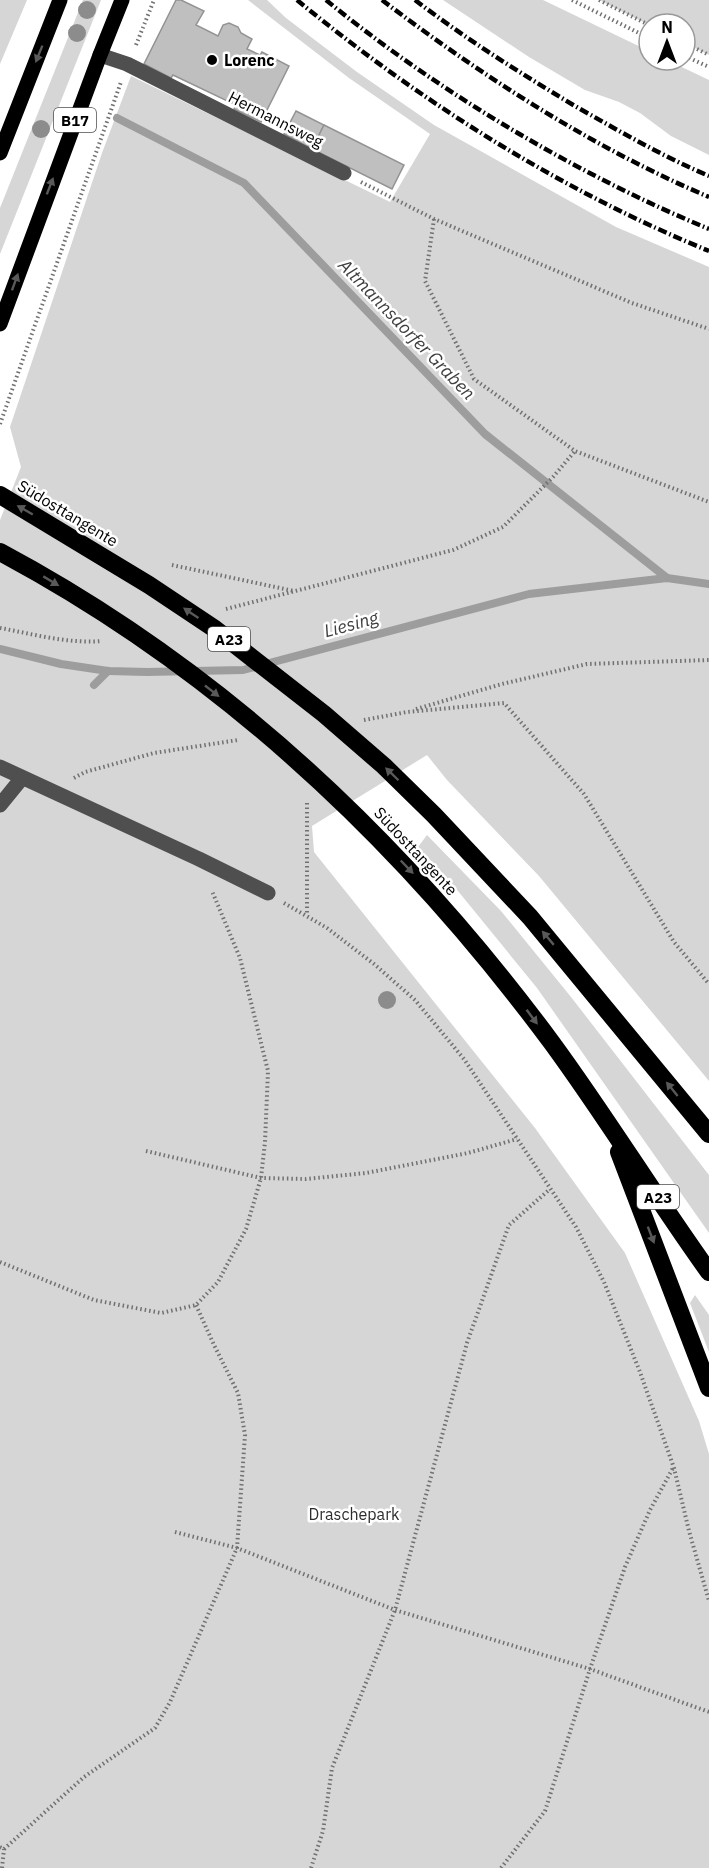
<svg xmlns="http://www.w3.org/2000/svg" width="709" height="1868" font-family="'IBM Plex Sans',sans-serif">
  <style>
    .green { fill: #d6d6d6 }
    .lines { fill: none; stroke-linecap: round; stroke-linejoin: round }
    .stream { stroke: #9d9d9d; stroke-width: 8 }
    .building { fill: #bfbfbf; stroke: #939393; stroke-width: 1.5 }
    .path { stroke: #717171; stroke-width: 4; stroke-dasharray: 1.5 3; stroke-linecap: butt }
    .minor { stroke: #4f4f4f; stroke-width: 15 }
    .major { stroke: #000; stroke-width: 15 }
    .highway { stroke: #000; stroke-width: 18 }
    .rail { stroke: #000; stroke-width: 4.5; stroke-dasharray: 9 3 1.5 3; stroke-linecap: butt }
    .tree { fill: #8c8c8c }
    .oneway { fill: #595959 }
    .poi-dot { fill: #000; stroke: #fff; stroke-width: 2 }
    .labels { text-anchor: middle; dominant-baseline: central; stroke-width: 5; stroke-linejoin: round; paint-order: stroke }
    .shield { fill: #fff; stroke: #4c4c4c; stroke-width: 1.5 }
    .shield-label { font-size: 15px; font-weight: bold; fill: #000 }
    .poi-label { font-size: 16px; font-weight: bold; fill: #000; stroke: #fff; text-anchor: start }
    .street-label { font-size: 16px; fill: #000; stroke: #fff }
    .park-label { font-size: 16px; fill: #2d2d2d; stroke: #fff }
    .water-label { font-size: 18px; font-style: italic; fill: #3e3e3e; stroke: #fff }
  </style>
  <rect width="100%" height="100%" fill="#fff"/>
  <g class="green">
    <path d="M0,0h27l-27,64z"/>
    <path d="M83,0h18l-101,254v-46z"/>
    <path d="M248,0h19l19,18 71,54 77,53 182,102 93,40v814l-170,-205 -92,-96 -20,-25 -115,71 2,26 221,276 90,125 74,168 10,33v414h-709v-1348l21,-53 -11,-40 92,-274 29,-77 259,126 40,-68 -81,-56z"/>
    <path d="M443,0h100l106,51v9h18l42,20v75l-38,-19 -31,-23 -21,-11 -34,-12 -56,-33z"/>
    <path d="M599,0h110v55l-24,-12v-19l-36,1z"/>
    <path d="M427,835l74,76 70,86 138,178v58l-172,-245 -88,-108 -31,-33z"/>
    <path d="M695,1295l14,20v37l-19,-49z"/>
  </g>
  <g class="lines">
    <g class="stream">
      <path d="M117,118l127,65 241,251 182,144"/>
      <path d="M0,649l61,15 47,7 39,1 96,-2 286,-76 138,-16 42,6"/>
      <path d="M94,685l14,-14"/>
    </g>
  </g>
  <g class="building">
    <path d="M176,0h5l23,11 -8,14 22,11 5,-11 6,-2 9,4 3,6 11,6 -5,10 13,6 2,-3 27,14 -28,56 -27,-13 2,-4 -63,-30 -2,3 -27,-14z"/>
    <path d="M296,111l28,14 -12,24 -28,-15z"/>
    <path d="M324,125l80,40 -12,24 -80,-40z"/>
  </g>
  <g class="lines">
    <g class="path">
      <path d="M572,0l77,38"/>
      <path d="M599,0l50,25"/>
      <path d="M685,43l24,12"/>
      <path d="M136,45l18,-45"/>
      <path d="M685,56l24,11"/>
      <path d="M361,182l73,37 198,84 77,26"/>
      <path d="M434,219l-9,62 49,98 101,72 134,51"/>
      <path d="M0,424l121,-342"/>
      <path d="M172,565l122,26"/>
      <path d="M226,609l227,-59 50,-23 50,-50 22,-26"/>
      <path d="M0,628c33,6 68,16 102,13"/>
      <path d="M416,709l86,-25 85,-20 122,-4"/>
      <path d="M364,720l43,-8 97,-9 80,91 90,148 35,42"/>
      <path d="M74,778l11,-6 69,-19 84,-13"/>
      <path d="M307,803v112"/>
      <path d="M284,903l43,25 47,36 41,36 49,59 112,168 28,55 36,90 34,96 15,63 20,70"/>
      <path d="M146,1151l115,27 45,1 60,-6 102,-20 49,-14"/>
      <path d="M0,1262l94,38 67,13 35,-8 22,-23 28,-53 15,-51 4,-36 3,-71 -28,-113 -28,-67"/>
      <path d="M175,1532l62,16 158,62 195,59 119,43"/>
      <path d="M0,1847l4,2 80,-72 71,-49 15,-26 67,-154 8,-113 -7,-42 -24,-48 -18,-40"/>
      <path d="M2,1868l2,-19"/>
      <path d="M311,1868l12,-37 9,-63 63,-158 72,-267 42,-118 41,-36"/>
      <path d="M501,1868l44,-57 45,-142 35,-102 25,-57 23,-42"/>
    </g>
    <g class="minor">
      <path d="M100,55l27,9 217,109"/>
      <path d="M0,767l199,92 69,34"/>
      <path d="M0,805l22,-27"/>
    </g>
    <g class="major">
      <path d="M0,153l60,-153"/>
      <path d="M0,324l100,-269 22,-55"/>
    </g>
    <g class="highway">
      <path d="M0,495l149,90 66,44 109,85 60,52 50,49 96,102 179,217"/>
      <path d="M0,552c221,118 404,291 552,491 55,75 103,154 157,229"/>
      <path d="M619,1152l90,236"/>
    </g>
    <g class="rail">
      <path d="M297,0c124,102 263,190 412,251"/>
      <path d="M326,0c111,91 250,174 383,229"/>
      <path d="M382,0c100,76 211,148 327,197"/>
      <path d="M415,0c51,39 105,73 160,106 44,25 87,50 134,70"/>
    </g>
  </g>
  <g class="tree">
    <circle cx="87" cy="10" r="9"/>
    <circle cx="77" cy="33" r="9"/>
    <circle cx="41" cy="129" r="9"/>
    <circle cx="387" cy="1000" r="9"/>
  </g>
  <defs><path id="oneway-solid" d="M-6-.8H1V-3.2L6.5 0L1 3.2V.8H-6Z" transform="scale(1.5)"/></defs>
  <g class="oneway">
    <use href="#oneway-solid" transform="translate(39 54) rotate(112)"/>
    <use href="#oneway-solid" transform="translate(50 186) rotate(-69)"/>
    <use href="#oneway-solid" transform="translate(15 282) rotate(-70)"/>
    <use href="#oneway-solid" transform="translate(25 510) rotate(-150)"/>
    <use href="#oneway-solid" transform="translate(51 581) rotate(31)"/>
    <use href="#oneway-solid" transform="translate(191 613) rotate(-146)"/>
    <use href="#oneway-solid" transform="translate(212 691) rotate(38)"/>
    <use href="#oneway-solid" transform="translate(392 774) rotate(-136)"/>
    <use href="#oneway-solid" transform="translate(407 867) rotate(46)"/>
    <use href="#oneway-solid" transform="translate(548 938) rotate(-130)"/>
    <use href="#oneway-solid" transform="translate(532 1017) rotate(53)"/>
    <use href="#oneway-solid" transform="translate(672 1089) rotate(-129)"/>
    <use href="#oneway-solid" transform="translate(651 1235) rotate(69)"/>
  </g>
  <circle class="poi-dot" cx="212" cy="60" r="6"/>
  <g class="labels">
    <g class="shield">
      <rect x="54" y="108" width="42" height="24" rx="4.5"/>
      <rect x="208" y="627" width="42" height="24" rx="4.5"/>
      <rect x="637" y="1185" width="42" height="24" rx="4.5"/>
    </g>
    <g class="shield-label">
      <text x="75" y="120">B17</text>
      <text x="229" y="639">A23</text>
      <text x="658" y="1197">A23</text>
    </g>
    <g class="poi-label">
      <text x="224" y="60">Lorenc</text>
    </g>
    <g class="street-label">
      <text transform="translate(276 119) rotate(27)">Hermannsweg</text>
      <text transform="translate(68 513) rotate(31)">Südosttangente</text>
      <text transform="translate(416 851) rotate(47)">Südosttangente</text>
    </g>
    <g class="park-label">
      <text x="354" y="1514">Draschepark</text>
    </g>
    <g class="water-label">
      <text transform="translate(407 329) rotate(46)">Altmannsdorfer Graben</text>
      <text transform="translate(351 624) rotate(-15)">Liesing</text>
    </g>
  </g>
  <g transform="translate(667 42)"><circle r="28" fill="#ffffff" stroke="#999999" stroke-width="1.5"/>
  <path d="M0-4.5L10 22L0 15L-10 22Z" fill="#000000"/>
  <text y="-9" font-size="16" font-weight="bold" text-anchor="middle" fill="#000000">N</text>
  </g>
</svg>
